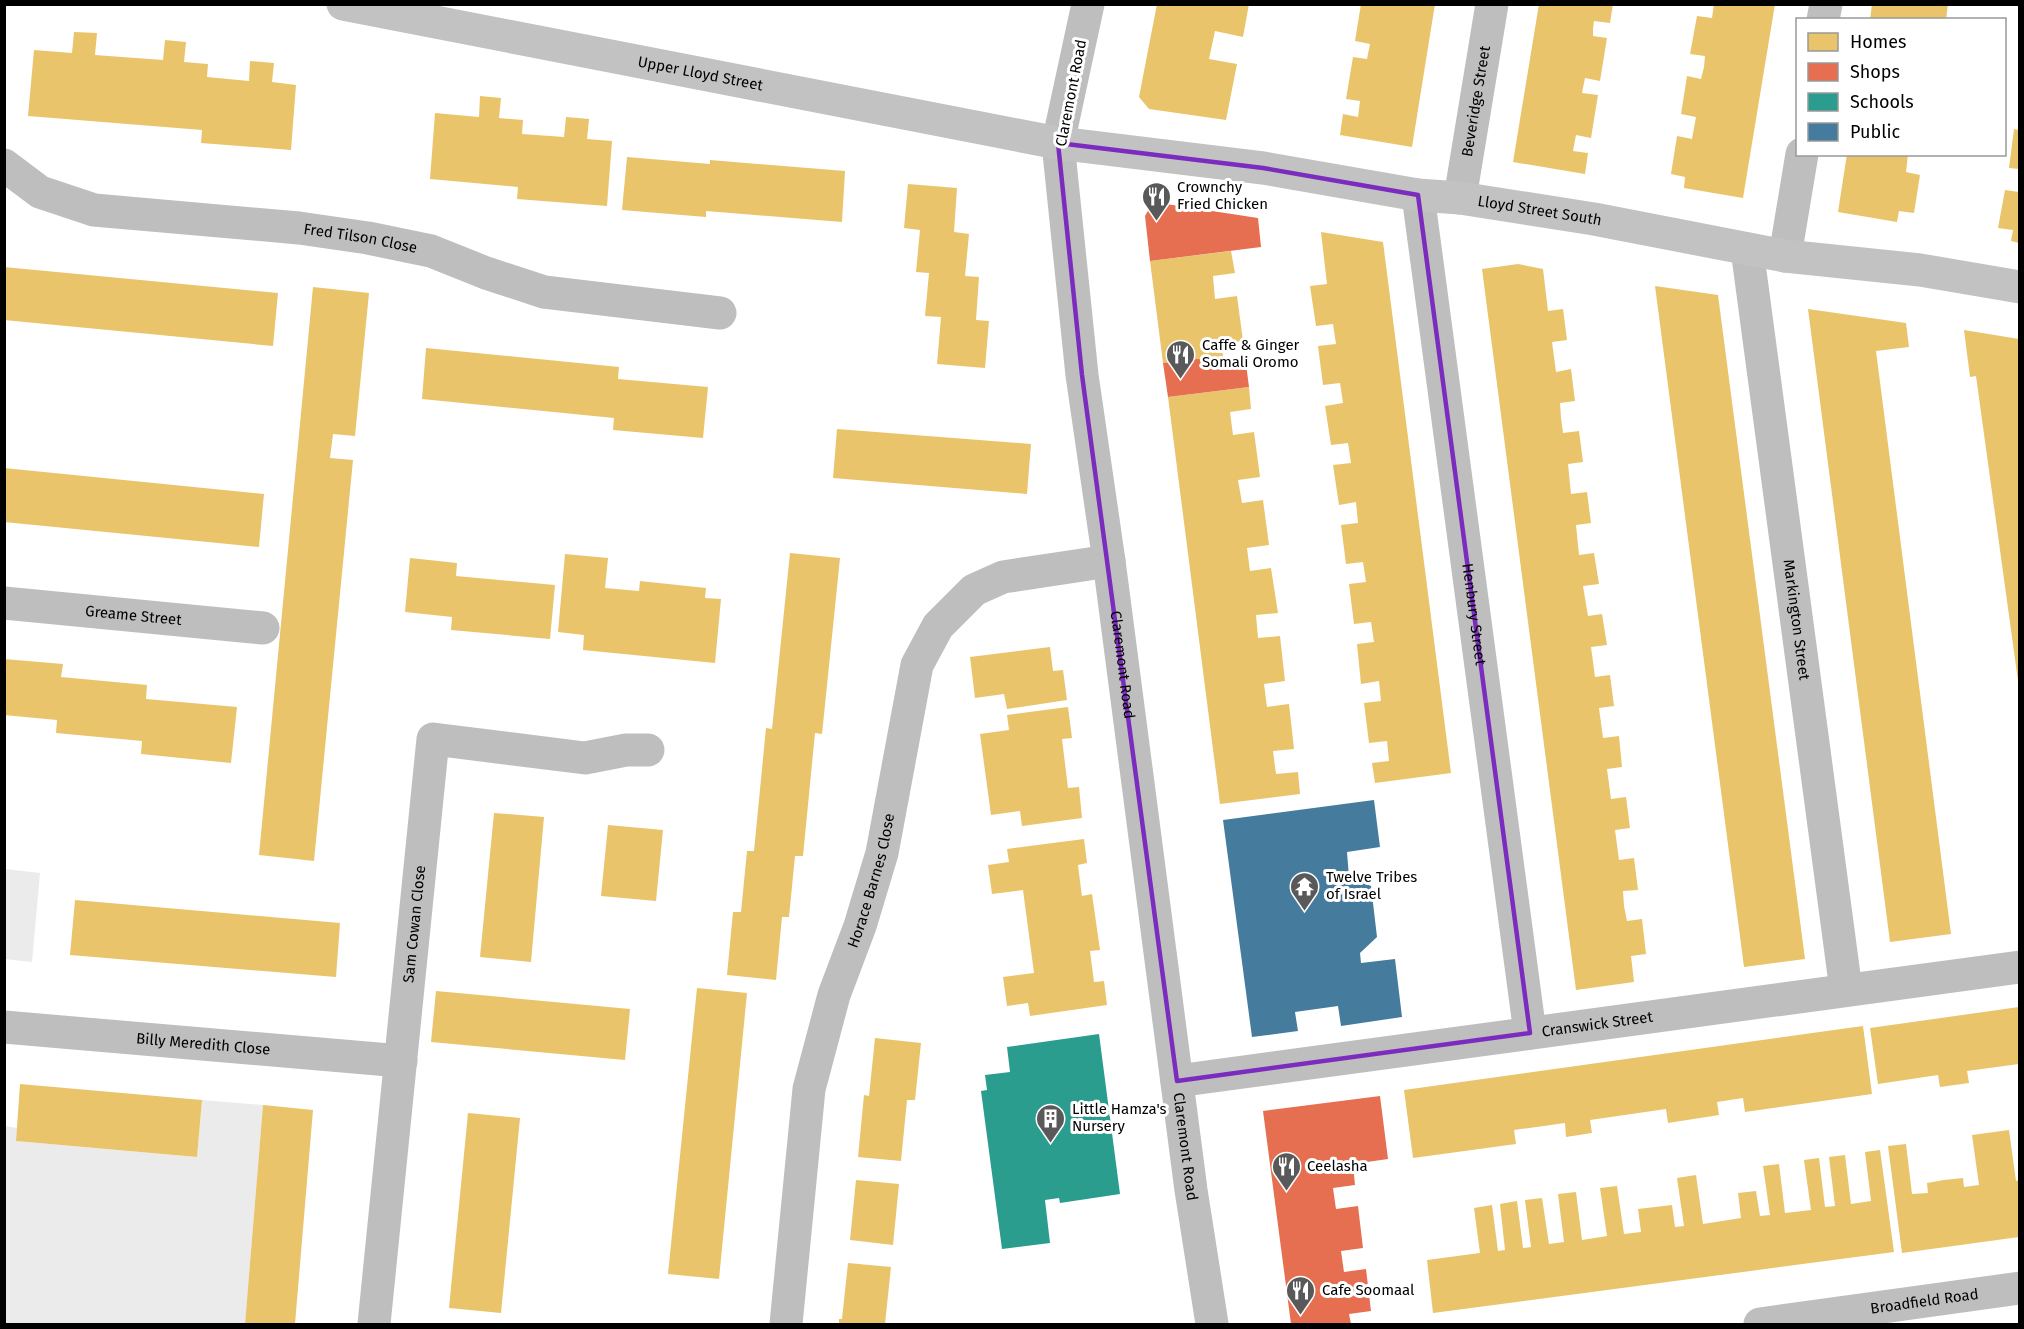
<svg xmlns="http://www.w3.org/2000/svg" width="2024" height="1329" font-family="'Fira Sans',sans-serif">
  <style>
    .green { fill: #ebebeb }
    .homes { fill: #e9c46a }
    .shops { fill: #e76f51 }
    .schools { fill: #2a9d8f }
    .public { fill: #457b9d }
    .lines { fill: none; stroke-linecap: round; stroke-linejoin: round }
    .street { stroke: #bebebe; stroke-width: 33 }
    .secondary { stroke: #c2c2c2; stroke-width: 33 }
    .marked { fill: none; stroke: #7b2cbf; stroke-width: 4.5; stroke-linejoin: round }
    .labels { text-anchor: middle; dominant-baseline: central; stroke-width: 6; stroke-linejoin: round; paint-order: stroke }
    .street-label { font-size: 15px; fill: #000; stroke: #fff }
    .poi-label { font-size: 15px; fill: #000; stroke: #fff; text-anchor: start }
  </style>
  <rect width="100%" height="100%" fill="#fff"/>
  <g class="green">
    <path d="M5,869l35,4 -8,89 -27,-3z"/>
    <path d="M202,1100l61,5 -18,219h-240v-198l12,2 -1,13 181,16z"/>
  </g>
  <g class="homes">
    <path d="M1157,4h92l-6,33 -28,-6 -6,28 28,5 -11,56 -77,-11 -10,-12z"/>
    <path d="M1361,4h74l-23,143 -72,-12 3,-21 15,3 2,-16 -14,-2 7,-42 14,2 3,-15 -15,-3z"/>
    <path d="M1539,4h74l-3,19 -16,-2 -1,8v7l14,2 -7,43 -15,-3 -3,15 16,2 -7,43 -15,-3 -3,16 15,2 -3,21 -72,-12z"/>
    <path d="M1714,4h61l-32,194 -59,-10 1,-11 -14,-3 6,-38 15,3 4,-22 -15,-3 6,-38 14,3 3,-12 1,-11 -15,-2 7,-38 15,2z"/>
    <path d="M1872,4h76l-2,16h-76z"/>
    <path d="M74,32l23,1 -2,22 68,5 2,-20 21,2 -2,20 24,2 -1,13 42,4 1,-20 24,2 -2,19 24,3 -5,65 -90,-7 1,-13 -174,-14 6,-66 38,3z"/>
    <path d="M480,96l21,2 -2,20 24,2 -1,14 42,3 2,-20 23,2 -2,20 25,2 -5,65 -90,-7 1,-12 -88,-8 5,-66 44,4z"/>
    <path d="M2014,129l5,1v39l-10,-1z"/>
    <path d="M1847,154h61l-2,18 14,3 -6,38 -15,-2 -2,11 -59,-10z"/>
    <path d="M627,157l83,7v-4l135,11 -3,51 -136,-11v6l-84,-7z"/>
    <path d="M908,184l49,4 -3,44 15,2 -4,42 14,1 -3,43 13,1 -4,47 -48,-4 4,-47 -16,-1 4,-43 -13,-1 4,-42 -16,-2z"/>
    <path d="M2005,190l14,2v51l-8,-2 2,-11 -15,-2z"/>
    <path d="M1321,232l62,10 68,531 -76,10 -3,-20 17,-2 -2,-20 -18,2 -5,-40 17,-2 -2,-20 -18,3 -4,-40 17,-2 -3,-20 -17,2 -5,-40 17,-2 -3,-20 -17,2 -5,-39 17,-2 -2,-21 -17,3 -6,-40 18,-2 -3,-20 -17,2 -6,-39 18,-3 -3,-20 -17,2 -5,-39 18,-2 -3,-20 -17,2 -6,-40 17,-2z"/>
    <path d="M1231,251l4,22 -22,3 1,12 1,11 22,-3 6,45 -22,3 2,12 -60,7 -13,-102z"/>
    <path d="M1518,264l25,5 5,42 15,-2 4,31 -15,2 4,30 15,-3 4,32 -15,2 1,15 2,15 16,-2 4,31 -15,2 3,30 16,-2 4,31 -15,2 3,30 15,-2 5,31 -16,2 5,30 14,-2 5,31 -16,2 4,30 15,-2 4,31 -15,2 4,30 16,-2 3,31 -15,2 4,30 15,-2 4,31 -15,2 4,30 15,-2 4,32 -15,1 1,15 3,15 15,-2 4,35 -15,2 3,26 -58,8 -94,-721z"/>
    <path d="M4,267l274,26 -5,53 -269,-26z"/>
    <path d="M1655,286l63,9 87,664 -61,8z"/>
    <path d="M313,287l56,6 -14,143 -22,-2 -3,24 23,2 -39,401 -55,-6z"/>
    <path d="M1808,309l98,14 3,24 -33,4 75,583 -61,8z"/>
    <path d="M1964,330l55,9v349l-43,-312 -6,1z"/>
    <path d="M426,348l193,19 -1,12 90,8 -5,51 -90,-8 1,-12 -192,-19z"/>
    <path d="M1249,387l2,22 -21,3 3,23 21,-3 6,45 -22,3 4,23 21,-3 6,45 -22,3 3,23 21,-3 7,45 -22,2 2,23 22,-2 5,45 -21,3 3,23 22,-3 5,45 -21,2 3,23 22,-2 2,22 -80,10 -52,-407z"/>
    <path d="M837,429l194,15 -4,50 -194,-16z"/>
    <path d="M4,468l260,26 -5,53 -255,-25z"/>
    <path d="M790,553l50,5 -18,176 -7,-1 -12,123h-8l-6,61h-7l-6,63 -49,-5 6,-63h8l6,-61h7l12,-123 6,1z"/>
    <path d="M565,554l43,4 -3,30 34,3 1,-10 66,7 -1,10 16,1 -6,64 -132,-13 1,-15 -26,-3z"/>
    <path d="M410,558l47,5 -1,13 99,9 -5,54 -99,-9 1,-13 -47,-5z"/>
    <path d="M1050,647l3,24 10,-1 4,30 -60,9 -3,-15 -29,4 -5,-41z"/>
    <path d="M4,659l59,5 -2,13 86,8 -1,14 91,8 -6,56 -90,-9 1,-13 -86,-8 1,-13 -53,-5z"/>
    <path d="M1068,707l4,31 -10,1 6,49 11,-1 3,31 -60,8 -2,-15 -29,4 -11,-81 29,-4 -2,-15z"/>
    <path d="M494,813l50,4 -13,145 -51,-5z"/>
    <path d="M608,825l55,5 -7,71 -55,-5z"/>
    <path d="M1084,839l3,24 -9,2 3,24 1,7 10,-2 8,56 -10,1 4,31 10,-1 3,24 -77,11 -2,-13 -21,3 -4,-29 31,-4 -11,-83 -31,4 -4,-29 21,-3 -2,-13z"/>
    <path d="M75,900l265,23 -4,54 -266,-22z"/>
    <path d="M697,988l50,5 -28,286 -51,-5z"/>
    <path d="M436,991l194,18 -5,51 -194,-18z"/>
    <path d="M2019,1007v57l-52,7 2,12 -29,4 -2,-12 -60,9 -8,-56z"/>
    <path d="M1863,1026l9,68 -127,18 -2,-14 -26,4 2,13 -51,8 -2,-14 -76,11 2,13 -26,4 -1,-14 -51,7 2,14 -103,14 -9,-68z"/>
    <path d="M875,1038l46,5 -6,57h-8l-6,61 -43,-4 6,-62 5,1z"/>
    <path d="M20,1084l182,16 -5,57 -181,-16z"/>
    <path d="M263,1105l50,5 -18,214h-50z"/>
    <path d="M468,1113l52,5 -19,195 -52,-5z"/>
    <path d="M2009,1130l7,51 3,-1v57l-117,16 -14,-107 18,-2 6,50 16,-1 -1,-10 17,-3 19,-2 1,9 15,-2 -7,-50z"/>
    <path d="M1880,1150l14,102 -461,61 -6,-53 53,-7 -6,-45 18,-3 6,46 7,-1 -5,-46 17,-3 6,47 8,-1 -6,-47 17,-2 7,46 15,-2 -6,-48 18,-2 6,48 25,-4 -7,-48 17,-2 7,48 17,-2 -3,-23 34,-4 3,22 9,-1 -7,-48 19,-3 7,49 38,-6 -3,-25 18,-2 4,25 10,-1 -7,-49 16,-2 6,49 26,-3 -7,-50 15,-2 6,49 10,-1 -6,-49 16,-2 6,49 20,-3 -6,-49z"/>
    <path d="M856,1180l43,4 -6,61 -43,-5z"/>
    <path d="M848,1263l43,4 -6,57h-46v-5h3z"/>
  </g>
  <g class="shops">
    <path d="M1153,202l105,16 3,29 -111,14 -5,-45z"/>
    <path d="M1223,356l1,11 22,-3 3,23 -81,10 -5,-34z"/>
    <path d="M1380,1096l8,63 -35,5 2,21 -22,3 3,21 22,-3 5,42 -22,3 3,21 22,-3 5,42 -22,3 2,10h-60l-28,-213z"/>
  </g>
  <path class="schools" d="M1099,1034l21,160 -60,9 -1,-5 -14,2 5,43 -48,6 -21,-158 6,-1 -2,-15 25,-3 -3,-25z"/>
  <path class="public" d="M1374,800l6,47 -33,5 2,25 22,9 6,51 -17,16 1,10 34,-4 7,58 -61,9 -3,-20 -43,6 3,19 -46,6 -29,-217z"/>
  <g class="lines">
    <g class="street">
      <path id="s1" d="M1088,4l-30,139 24,232 27,186 82,629 21,134"/>
      <path d="M1823,20l3,-16"/>
      <path id="s2" d="M4,165l36,27 54,18 205,18 69,10 63,13 55,22 58,19 176,21"/>
      <path id="s3" d="M1418,195l112,838"/>
      <path id="s4" d="M1460,198l32,-194"/>
      <path id="s5" d="M1747,249l99,741"/>
      <path d="M1785,256l17,-102"/>
      <path id="s6" d="M4,603l259,25"/>
      <path id="s7" d="M4,1027l397,34"/>
      <path id="s8" d="M1177,1081l843,-114"/>
      <path id="s9" d="M374,1324l59,-585 152,19 41,-8h22"/>
      <path id="s10" d="M786,1324l23,-235 25,-94 26,-69 22,-73 35,-188 21,-39 36,-36 29,-13 106,-16"/>
      <path id="s11" d="M1760,1324l260,-36"/>
    </g>
    <path class="secondary" id="s12" d="M343,4l715,139 205,25 155,27 42,3 134,21 191,37 135,14 100,17"/>
  </g>
  <path class="marked" d="M1058,143l205,25 155,27 112,838 -353,48 -95,-706z"/>
  <defs>
    <symbol id="restaurant-pin" viewBox="-11 -11 22 30"><path d="M0 17L-7.5 6A9.5 9.5 0 1 1 7.5 6Z" fill="#595959" stroke="#fff"/><path d="M-5-6h1v4h1v-4h1v4h1v-4h1v5L-1.5 .5V6h-2V.5L-5-1ZM5-6V6H3V1.5H1.5Q1.5-4 5-6Z" fill="#fff"/></symbol>
    <symbol id="temple-pin" viewBox="-11 -11 22 30"><path d="M0 17L-7.5 6A9.5 9.5 0 1 1 7.5 6Z" fill="#595959" stroke="#fff"/><path d="M0-6L5-2H3V0L6.5 2.5H4V6H1.5V3h-3V6H-4V2.5H-6.5L-3 0V-2H-5Z" fill="#fff"/></symbol>
    <symbol id="building-pin" viewBox="-11 -11 22 30"><path d="M0 17L-7.5 6A9.5 9.5 0 1 1 7.5 6Z" fill="#595959" stroke="#fff"/><path d="M-4-6H4V6H1V3H-1V6H-4ZM-2.5-4.3h1.7v1.8h-1.7ZM.8-4.3h1.7v1.8H.8ZM-2.5-1h1.7V.8h-1.7ZM.8-1h1.7V.8H.8Z" fill="#fff"/></symbol>
  </defs>
  <g fill-rule="evenodd">
    <use href="#restaurant-pin" x="1140" y="180" width="33" height="45"/>
    <use href="#restaurant-pin" x="1164" y="338" width="33" height="45"/>
    <use href="#temple-pin" x="1288" y="870" width="33" height="45"/>
    <use href="#building-pin" x="1034" y="1102" width="33" height="45"/>
    <use href="#restaurant-pin" x="1270" y="1150" width="33" height="45"/>
    <use href="#restaurant-pin" x="1284" y="1274" width="33" height="45"/>
  </g>
  <g class="labels">
    <g class="street-label">
      <text stroke="none"><textPath href="#s12" startOffset="364">Upper Lloyd Street</textPath></text>
      <text transform="translate(1071 93) rotate(-79)">Claremont Road</text>
      <text stroke="none"><textPath href="#s4" startOffset="98">Beveridge Street</textPath></text>
      <text stroke="none"><textPath href="#s12" startOffset="1215">Lloyd Street South</textPath></text>
      <text stroke="none"><textPath href="#s2" startOffset="370">Fred Tilson Close</textPath></text>
      <text stroke="none"><textPath href="#s3" startOffset="423">Henbury Street</textPath></text>
      <text stroke="none"><textPath href="#s6" startOffset="130">Greame Street</textPath></text>
      <text stroke="none"><textPath href="#s5" startOffset="374">Markington Street</textPath></text>
      <text stroke="none"><textPath href="#s1" startOffset="668">Claremont Road</textPath></text>
      <text stroke="none"><textPath href="#s10" startOffset="454">Horace Barnes Close</textPath></text>
      <text stroke="none"><textPath href="#s9" startOffset="402">Sam Cowan Close</textPath></text>
      <text stroke="none"><textPath href="#s8" startOffset="424">Cranswick Street</textPath></text>
      <text stroke="none"><textPath href="#s7" startOffset="200">Billy Meredith Close</textPath></text>
      <text stroke="none"><textPath href="#s1" startOffset="1154">Claremont Road</textPath></text>
      <text stroke="none"><textPath href="#s11" startOffset="166">Broadfield Road</textPath></text>
    </g>
    <g class="poi-label">
      <text x="1177" y="187">Crownchy<tspan x="1177" dy="17">Fried Chicken</tspan></text>
      <text x="1202" y="345">Caffe &amp; Ginger<tspan x="1202" dy="17">Somali Oromo</tspan></text>
      <text x="1326" y="877">Twelve Tribes<tspan x="1326" dy="17">of Israel</tspan></text>
      <text x="1072" y="1109">Little Hamza's<tspan x="1072" dy="17">Nursery</tspan></text>
      <text x="1307" y="1166">Ceelasha</text>
      <text x="1322" y="1290">Cafe Soomaal</text>
    </g>
  </g>
  <rect width="2024" height="1329" fill="none" stroke="#000000" stroke-width="12"/>
  <rect x="1796" y="18" width="210" height="138" fill="#ffffff" stroke="#999999" stroke-width="1.5"/>
  <rect x="1808" y="33" width="30" height="18" fill="#e9c46a" stroke="#999999" stroke-width="1.5"/>
  <text x="1850" y="48" font-size="18" fill="#000000">Homes</text>
  <rect x="1808" y="63" width="30" height="18" fill="#e76f51" stroke="#999999" stroke-width="1.5"/>
  <text x="1850" y="78" font-size="18" fill="#000000">Shops</text>
  <rect x="1808" y="93" width="30" height="18" fill="#2a9d8f" stroke="#999999" stroke-width="1.5"/>
  <text x="1850" y="108" font-size="18" fill="#000000">Schools</text>
  <rect x="1808" y="123" width="30" height="18" fill="#457b9d" stroke="#999999" stroke-width="1.5"/>
  <text x="1850" y="138" font-size="18" fill="#000000">Public</text>
</svg>
